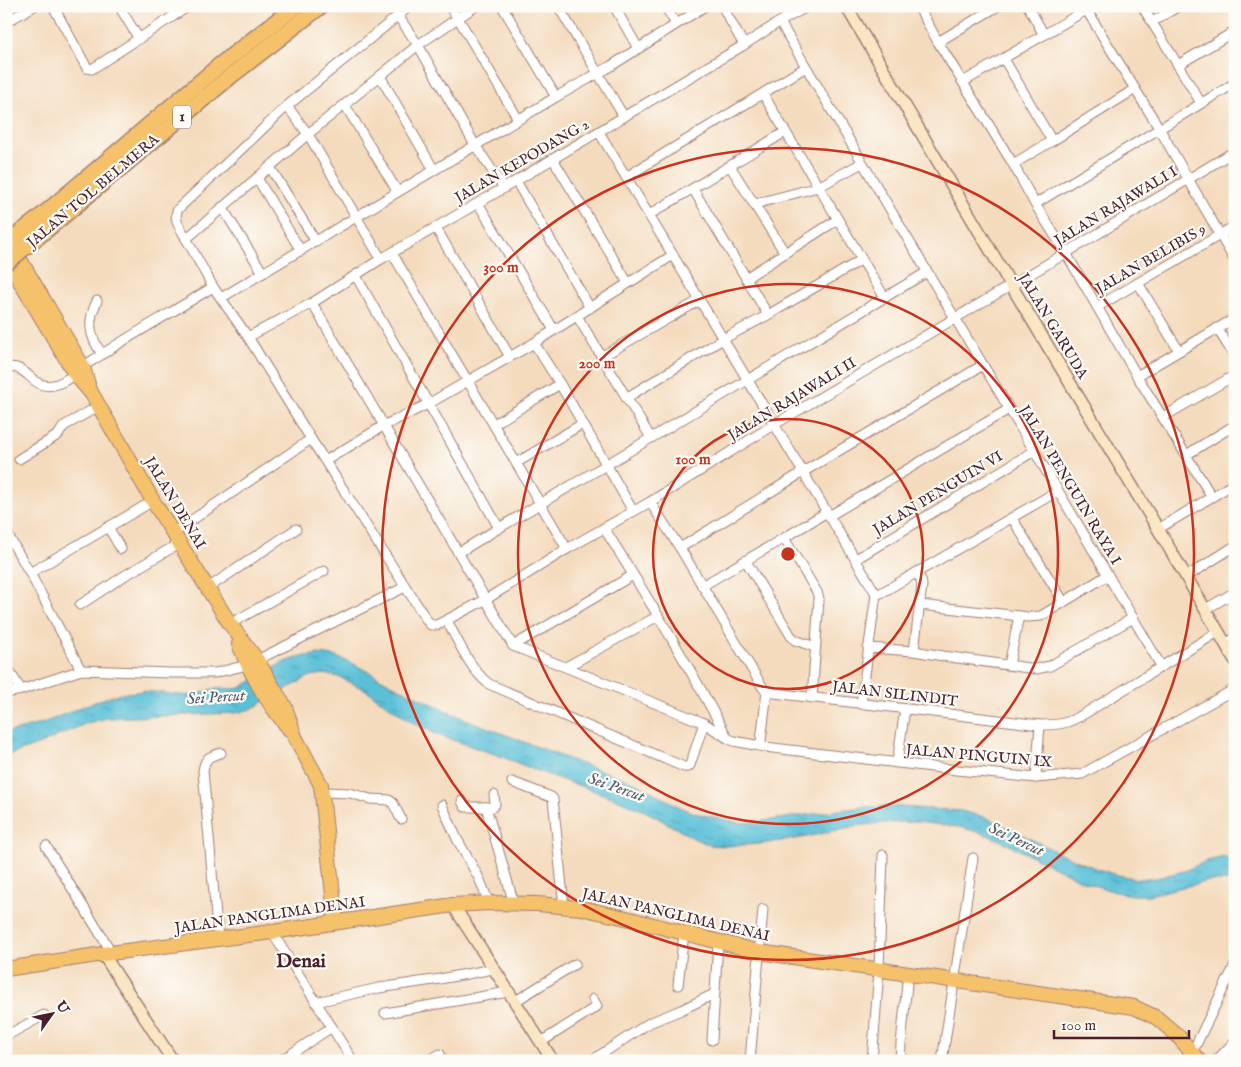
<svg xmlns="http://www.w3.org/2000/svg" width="1241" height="1067" font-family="'IM FELL English',serif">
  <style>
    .water { fill: url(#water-ripples); stroke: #527082 }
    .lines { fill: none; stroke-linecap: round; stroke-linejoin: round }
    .street-casing { stroke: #9f7d74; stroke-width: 11 }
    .secondary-casing { stroke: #9f7d74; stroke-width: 14 }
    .primary-casing { stroke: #9f7d74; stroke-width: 16 }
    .highway-casing { stroke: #9f7d74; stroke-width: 18 }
    .street { stroke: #fff; stroke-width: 9 }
    .secondary { stroke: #fbe6c4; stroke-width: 11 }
    .primary { stroke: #f5c16b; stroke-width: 14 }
    .highway { stroke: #f5c16b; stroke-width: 15 }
    .highway-bridge-casing { stroke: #9f7d74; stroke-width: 18; stroke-linecap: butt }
    .highway-bridge { stroke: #f5c16b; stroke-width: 15 }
    .ring { fill: none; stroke: #c8321e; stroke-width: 2.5 }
    .labels { text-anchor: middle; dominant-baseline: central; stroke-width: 4.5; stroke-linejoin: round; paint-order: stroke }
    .shield { fill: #fdfcf7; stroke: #806168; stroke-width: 1 }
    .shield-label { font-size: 14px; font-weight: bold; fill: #4a1f2b }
    .street-label { font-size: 15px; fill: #4a1f2b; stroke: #fdfcf7 }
    .water-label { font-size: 16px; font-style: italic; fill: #505768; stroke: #fdfcf7 }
    .district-label { font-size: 20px; font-weight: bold; fill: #4a1f2b; stroke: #fdfcf7 }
    .centre { fill: #c8321e; stroke: #fdfcf7; stroke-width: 2.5 }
    .ring-label { font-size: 15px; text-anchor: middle; font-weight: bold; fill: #c8321e; stroke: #fdfcf7; stroke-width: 4.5; stroke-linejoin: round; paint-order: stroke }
  </style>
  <defs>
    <pattern id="water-ripples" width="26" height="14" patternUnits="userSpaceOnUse" patternTransform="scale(1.25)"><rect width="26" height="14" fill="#5ac0d8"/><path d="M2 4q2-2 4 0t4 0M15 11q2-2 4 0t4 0" fill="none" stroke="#4c9baf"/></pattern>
  </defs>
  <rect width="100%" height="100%" fill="#fdfcf7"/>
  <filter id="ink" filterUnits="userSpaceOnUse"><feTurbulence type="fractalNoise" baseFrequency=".02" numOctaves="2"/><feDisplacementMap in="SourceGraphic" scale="10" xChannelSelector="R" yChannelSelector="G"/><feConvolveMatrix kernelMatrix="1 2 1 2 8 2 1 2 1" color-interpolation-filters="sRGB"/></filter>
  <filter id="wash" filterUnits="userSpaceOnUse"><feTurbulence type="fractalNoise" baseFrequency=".0096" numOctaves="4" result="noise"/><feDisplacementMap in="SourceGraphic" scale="20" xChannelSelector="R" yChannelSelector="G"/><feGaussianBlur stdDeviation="1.12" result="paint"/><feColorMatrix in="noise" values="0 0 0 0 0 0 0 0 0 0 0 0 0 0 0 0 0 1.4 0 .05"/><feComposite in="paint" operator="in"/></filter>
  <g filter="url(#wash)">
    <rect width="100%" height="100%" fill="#f4dbbe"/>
    <path class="water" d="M319,654l15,2 20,8 39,21 67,32 116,45 58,20 46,25 15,6 46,10 16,-1 105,-15 23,-1 77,5 25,7 77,37 26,11 23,8 24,5 20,-1 27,-7 23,-10 17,-4 11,1v25l-5,-2h-21l-60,14h-17l-17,-3 -30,-10 -88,-43 -15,-6 -23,-6 -41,-5 -36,1 -28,3 -52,12 -43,6 -34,2 -15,-1 -15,-6 -46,-26 -37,-16 -61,-21 -51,-20 -62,-21 -26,-13 -46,-32 -27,-13 -15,-3 -14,2 -59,33 -15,4 -129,5 -20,5 -47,21 -34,12v-23c11,-3 23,-6 34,-9 31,-11 61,-29 94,-32 20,-3 39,5 58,3 7,0 14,-5 22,-6 9,-1 17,1 26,-1l42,-25 18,-6z"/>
  </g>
  <g filter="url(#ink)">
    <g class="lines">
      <defs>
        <g id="street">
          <path d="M53,6l34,62 5,1 97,-63"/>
          <path d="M119,6l20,33"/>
          <path d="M410,6l-123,100 -109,103c-3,5 -2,10 0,15l35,63 35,50 63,102 117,183 3,3h6l48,-25 82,-51 83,-47 125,-78 291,-171 169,-102"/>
          <path d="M449,6l9,12 60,101"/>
          <path d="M502,6l54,91"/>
          <path d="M558,6l66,111"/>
          <path d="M614,6l24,42"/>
          <path d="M665,6l11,18"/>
          <path d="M722,6l22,39"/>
          <path d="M918,6l20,36 75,122 22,40 31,49 71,123 75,121"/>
          <path d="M1028,6l16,29"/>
          <path d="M1084,6l75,122 76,133"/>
          <path d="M1142,6l59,97"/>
          <path d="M398,16l20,29 57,100 29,43"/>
          <path d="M6,22l28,-16"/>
          <path d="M780,22c125,216 256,428 381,644"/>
          <path d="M1152,22l27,-16"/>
          <path d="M938,42l60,-36"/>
          <path d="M1004,59l48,82"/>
          <path d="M1178,65l57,-34"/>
          <path d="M963,82l130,-76"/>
          <path d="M763,94l122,204"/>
          <path d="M345,105l52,86"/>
          <path d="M287,106l21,28 73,125"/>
          <path d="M599,132l277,462 5,-1 177,-102"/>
          <path d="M553,159l75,124"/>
          <path d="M1013,164l39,-23 83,-52"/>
          <path d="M730,166l55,87 52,-33"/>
          <path d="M270,167l46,75"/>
          <path d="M434,170l-54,-94 38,-31 58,-39"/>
          <path d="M626,177l180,-110"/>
          <path d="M257,178l44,73"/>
          <path d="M516,181l74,127"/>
          <path d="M693,189l75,126"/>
          <path d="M478,203l76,127"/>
          <path d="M755,204l63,-17 44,-24"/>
          <path d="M1035,204l200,-121"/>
          <path d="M222,207l41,66"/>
          <path d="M649,215l136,-83"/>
          <path d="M436,228l74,129"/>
          <path d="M186,239l122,-105 72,-58"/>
          <path d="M392,253c59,98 117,197 175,296"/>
          <path d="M356,276l143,252"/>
          <path d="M746,278l39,-25"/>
          <path d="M1138,283l41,68"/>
          <path d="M221,298l335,-201 55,-31 94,-60"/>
          <path d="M97,301c-10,20 -8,35 5,53"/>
          <path d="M312,303l201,343 191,77 25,16 5,2 31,6 192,23 79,8 46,-4 153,-85"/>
          <path d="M1097,307l138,-81"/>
          <path d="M577,316l74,122"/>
          <path d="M1217,328l18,29"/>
          <path d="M248,337l64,-34 69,-44 123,-71 240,-143 32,-21 32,-18"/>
          <path d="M534,343l26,41 73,127"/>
          <path d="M601,357l99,-57"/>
          <path d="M6,368c23,-6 25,25 51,16 10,-3 18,-10 25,-17 6,-4 13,-8 19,-12 37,-24 75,-45 112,-68"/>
          <path d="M1137,376l98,-58"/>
          <path d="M626,398l97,-59 45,-24 93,-55"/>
          <path d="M1163,417l72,-42"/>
          <path d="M494,424l66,-40"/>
          <path d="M1186,455l49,-30"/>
          <path d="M19,459l39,-24 6,-9 35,-20"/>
          <path d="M325,461l58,-35 45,-22 106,-61 139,-88"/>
          <path d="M516,463l66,-39"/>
          <path d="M650,502l30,46 83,140 4,3 7,2 266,32c19,0 27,-1 44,-11l134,-82"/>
          <path d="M829,516l180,-107"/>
          <path d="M1012,518l51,83"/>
          <path d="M108,527l13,22"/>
          <path d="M604,528c43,68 85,138 123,209"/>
          <path d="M1158,529l77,-46"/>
          <path d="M6,532l24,41 51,97"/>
          <path d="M173,533l138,-94"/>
          <path d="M680,548l123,-76 180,-107"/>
          <path d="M458,553l41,-25 107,-63 321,-193"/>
          <path d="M856,559l178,-108"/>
          <path d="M746,561l45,75 4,4 20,7"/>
          <path d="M30,573l123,-72"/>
          <path d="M1186,577l49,-31"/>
          <path d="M702,586l82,-48"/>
          <path d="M208,588l88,-59"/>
          <path d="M80,605l44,-29 56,-33"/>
          <path d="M920,605l108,12 13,-1 67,-41"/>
          <path d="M1206,609l29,-17"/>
          <path d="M447,621c11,20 24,50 42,63l195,83h4l2,-2 14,-42"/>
          <path d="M230,624l94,-53"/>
          <path d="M1225,644l10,-6"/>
          <path d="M513,646l120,-71"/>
          <path d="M868,648l46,3 29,5 93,13 14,-3 83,-48"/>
          <path d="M914,651l8,-66 -1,-5 -4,-8"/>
          <path d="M1009,665l10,-49"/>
          <path d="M6,666l15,24"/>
          <path d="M566,667l92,-51"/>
          <path d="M6,693l15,-3 60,-20 90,3h44l32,-8 158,-78"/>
          <path d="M812,698l7,-99 -2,-7 -33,-54 43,-26"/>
          <path d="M861,704l15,-110"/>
          <path d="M761,746v-5l6,-50"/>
          <path d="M897,763l8,-54"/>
          <path d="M1036,778l4,-53"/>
          <path d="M512,782l39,15 2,2 11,108"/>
          <path d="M322,792l28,1 20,6 19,1 4,3 8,16"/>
          <path d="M494,795l1,9 -2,3h-7l28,97"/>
          <path d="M462,801l3,6h21"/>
          <path d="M442,805l15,34 22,39 10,25"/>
          <path d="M46,846l66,107"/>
          <path d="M272,932l81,129"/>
          <path d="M218,939l-15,-168c2,-13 6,-15 18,-18"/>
          <path d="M678,985l6,-52"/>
          <path d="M316,1002l63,-14 61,-9 53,-10"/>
          <path d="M514,1002l61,-38"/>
          <path d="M385,1013l123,-21"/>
          <path d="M6,1036l38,-21"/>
          <path d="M712,1040l6,-98"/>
          <path d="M541,1042l55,-35 1,-1 -4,-7"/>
          <path d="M1192,1053l43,-88"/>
          <path d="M280,1061l52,-34"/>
          <path d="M428,1061l12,-7"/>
          <path d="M591,1061l58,-38 32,-13 33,-16"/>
          <path d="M750,1061l13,-152"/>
          <path d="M872,1061l7,-91 4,-115"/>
          <path d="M900,1061l1,-17 7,-70"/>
          <path d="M942,1061l31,-203"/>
          <path d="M1216,1061l19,-20"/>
        </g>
        <g id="secondary">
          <path d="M846,6l165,279 147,244 77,131"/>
          <path d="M453,905l100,156"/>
          <path d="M103,954l70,107"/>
        </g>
        <g id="primary">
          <path d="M12,246l71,121 5,17"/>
          <path d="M6,258l69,116 17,20 61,107 77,123 27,36 28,47 10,30 26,48 15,137"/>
          <path d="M239,644c12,31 29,60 51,86"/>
          <path d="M6,969l97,-15 169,-22 181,-27 36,-2 49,1 43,4 45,10 133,34 375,55 23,11 21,18 21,25"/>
        </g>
        <g id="highway">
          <path d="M38,219l182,-154 76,-59"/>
          <path d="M45,231l187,-156 89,-69"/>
        </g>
      </defs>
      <use href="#street" class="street-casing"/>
      <use href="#secondary" class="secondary-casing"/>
      <use href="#primary" class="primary-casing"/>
      <use href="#highway" class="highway-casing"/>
      <use href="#street" class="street"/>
      <use href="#secondary" class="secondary"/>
      <use href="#primary" class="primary"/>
      <use href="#highway" class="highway"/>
      <defs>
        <g id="highway-bridge">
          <path d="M6,244l32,-25"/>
          <path d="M6,263l39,-32"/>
        </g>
      </defs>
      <use href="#highway-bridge" class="highway-bridge-casing"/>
      <use href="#highway-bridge" class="highway-bridge"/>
    </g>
  </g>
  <g class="ring">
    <circle cx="788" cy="554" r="135"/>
    <circle cx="788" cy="554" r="270"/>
    <circle cx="788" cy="554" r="406"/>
  </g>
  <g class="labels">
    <rect class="shield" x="173" y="105.5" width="18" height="23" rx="4"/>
    <g class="shield-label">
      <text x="182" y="117">1</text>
    </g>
    <g class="street-label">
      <text transform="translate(522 161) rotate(-30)">JALAN KEPODANG 2</text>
      <text transform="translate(93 191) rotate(-40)">JALAN TOL BELMERA</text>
      <text transform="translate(1116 206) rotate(-31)">JALAN RAJAWALI I</text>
      <text transform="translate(1151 259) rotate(-30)">JALAN BELIBIS 9</text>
      <text transform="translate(1053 326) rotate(59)">JALAN GARUDA</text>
      <text transform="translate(792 399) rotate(-31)">JALAN RAJAWALI II</text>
      <text transform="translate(1070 485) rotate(59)">JALAN PENGUIN RAYA I</text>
      <text transform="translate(938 493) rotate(-31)">JALAN PENGUIN VI</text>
      <text transform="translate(175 503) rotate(59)">JALAN DENAI</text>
      <text transform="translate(895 694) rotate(7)">JALAN SILINDIT</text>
      <text transform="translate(979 756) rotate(5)">JALAN PINGUIN IX</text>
      <text transform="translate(270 915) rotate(-8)">JALAN PANGLIMA DENAI</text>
      <text transform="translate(676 915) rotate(13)">JALAN PANGLIMA DENAI</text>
    </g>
    <g class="water-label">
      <text transform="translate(216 698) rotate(-4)">Sei Percut</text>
      <text transform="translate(616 788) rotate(19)">Sei Percut</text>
      <text transform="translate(1016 840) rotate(25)">Sei Percut</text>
    </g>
    <g class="district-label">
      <text x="301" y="961">Denai</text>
    </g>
  </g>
  <circle cx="788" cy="554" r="8" class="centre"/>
  <g class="ring-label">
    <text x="501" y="272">300 m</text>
    <text x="597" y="368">200 m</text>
    <text x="693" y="464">100 m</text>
  </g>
  <rect width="1241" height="1067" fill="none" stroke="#fdfcf7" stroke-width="25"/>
  <g transform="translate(52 1014) rotate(57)" stroke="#fdfcf7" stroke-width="4" paint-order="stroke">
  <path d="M0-4L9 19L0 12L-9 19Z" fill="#4a1f2b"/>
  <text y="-8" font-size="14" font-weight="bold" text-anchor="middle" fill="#4a1f2b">U</text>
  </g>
  <path d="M1054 1030v8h135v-8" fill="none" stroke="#4a1f2b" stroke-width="2.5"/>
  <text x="1061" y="1030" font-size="15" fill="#4a1f2b" stroke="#fdfcf7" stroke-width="4" paint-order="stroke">100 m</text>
</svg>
